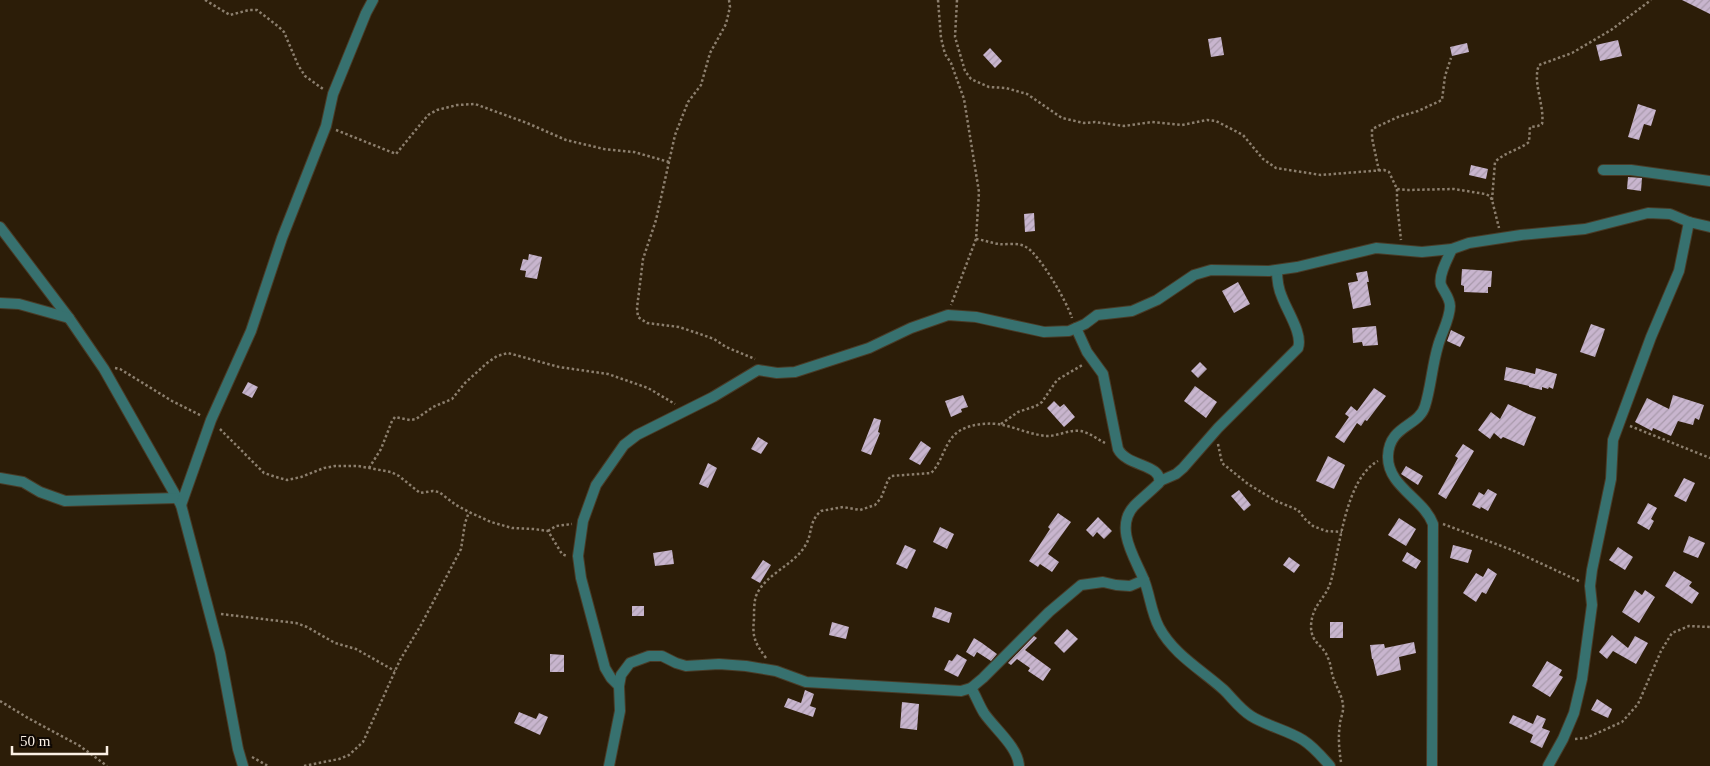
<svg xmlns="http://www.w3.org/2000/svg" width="1710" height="766" font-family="Georgia,serif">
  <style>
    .building { fill: url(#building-hatch) }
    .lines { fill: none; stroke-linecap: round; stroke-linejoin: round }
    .minor-casing { stroke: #493b27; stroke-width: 12 }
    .path { stroke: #8c7f6e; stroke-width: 2.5; stroke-dasharray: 2.5 2.5; stroke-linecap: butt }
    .minor { stroke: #37716f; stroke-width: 10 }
  </style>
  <defs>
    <pattern id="building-hatch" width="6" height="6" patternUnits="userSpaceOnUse" patternTransform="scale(1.25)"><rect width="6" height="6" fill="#c8b5ce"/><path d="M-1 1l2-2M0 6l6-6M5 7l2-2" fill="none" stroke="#a99aac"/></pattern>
  </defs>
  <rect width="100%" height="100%" fill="#2c1d08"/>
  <g class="building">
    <path d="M1682,0h28v14z"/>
    <path d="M1221,37l3,18 -13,2 -3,-18z"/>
    <path d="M1618,40l4,16 -22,5 -4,-16z"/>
    <path d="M1467,43l2,9 -17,4 -2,-9z"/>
    <path d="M990,48l12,13 -7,7 -12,-13z"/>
    <path d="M1638,104l18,6 -5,16 -7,-2 -5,16 -11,-3z"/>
    <path d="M1471,165l17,4 -2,10 -17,-4z"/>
    <path d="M1628,177l14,1 -1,13 -14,-2z"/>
    <path d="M1034,213l1,18 -10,1 -1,-18z"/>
    <path d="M529,254l13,3 -5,22 -12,-2 1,-6 -6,-1 3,-11 5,1z"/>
    <path d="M1462,269l30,2 -1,16h-3v6l-24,-1v-6l-3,-1z"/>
    <path d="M1367,271l2,11h-2l4,23 -18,4 -5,-26 10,-2 -2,-8z"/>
    <path d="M1238,282l12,22 -16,9 -12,-22z"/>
    <path d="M1591,324l14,5 -10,28 -15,-5z"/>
    <path d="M1376,326l2,19 -15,1 -1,-4 -9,1 -1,-15z"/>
    <path d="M1451,330l14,7 -5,10 -13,-6z"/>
    <path d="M1200,362l7,7 -9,9 -7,-7z"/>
    <path d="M1506,367l29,7 1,-6 21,6 -4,15 -4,-2 -1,2 -6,-2v3l-13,-3v-1l-25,-6z"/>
    <path d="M248,382l10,5 -6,11 -10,-5z"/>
    <path d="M1195,386l22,16 -11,16 -22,-17z"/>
    <path d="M1374,388l12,8 -19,25 -2,-1 -4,6 -4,-3 -13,20 -9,-6 14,-20 -4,-3 6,-8 6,5z"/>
    <path d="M963,395l5,12 -7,2 1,3 -11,5 -6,-16z"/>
    <path d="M1673,395l31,10 -5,15 -4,-2 -2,7 -15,-4 -7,15 -18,-8 -1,3 -17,-9 12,-24 22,11z"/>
    <path d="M1054,401l6,6 4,-3 11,13 -11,10 -17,-19z"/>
    <path d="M1508,404l18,9 10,4 -12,29 -21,-9 -2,2 -7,-6 -4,6 -12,-9 13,-18 9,7z"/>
    <path d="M874,418l7,2 -3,12 2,1 -9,22 -10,-4z"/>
    <path d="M758,437l10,6 -7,11 -10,-5z"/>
    <path d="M921,441l10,7 -11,17 -11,-6z"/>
    <path d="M1463,444l11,7 -28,48 -8,-5 20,-36 -3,-2z"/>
    <path d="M1328,456l17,9 -11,24 -18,-8z"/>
    <path d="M708,463l9,5 -9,20 -9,-4z"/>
    <path d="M1406,466l17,10 -5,9 -17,-11z"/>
    <path d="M1684,478l11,5 -9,19 -12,-6z"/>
    <path d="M1488,489l9,5 -9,17 -7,-4 -1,2 -8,-4 7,-13 5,3z"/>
    <path d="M1239,490l12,15 -7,6 -13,-15z"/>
    <path d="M1648,503l9,5 -6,11 3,2 -5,9 -12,-7z"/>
    <path d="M1058,513l13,9 -23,32 11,8 -7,10 -12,-8 -2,3 -9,-6 21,-32 -2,-2z"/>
    <path d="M1098,517l14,14 -8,8 -7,-7 -4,5 -7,-7z"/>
    <path d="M1399,518l17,11 -10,17 -18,-11z"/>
    <path d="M940,527l14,7 -7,15 -14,-7z"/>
    <path d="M1689,536l16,7 -7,15 -15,-6z"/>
    <path d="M905,545l11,5 -9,19 -11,-5z"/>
    <path d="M1453,545l19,5 -4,13 -18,-5z"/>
    <path d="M1618,547l15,10 -8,13 -16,-10z"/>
    <path d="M672,550l2,14 -19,2 -2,-13z"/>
    <path d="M1407,552l14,9 -5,8 -14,-8z"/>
    <path d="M1289,557l11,8 -6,8 -11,-8z"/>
    <path d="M763,560l8,5 -11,18 -9,-5z"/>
    <path d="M1488,568l9,6 -11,20 -4,-2 -6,10 -13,-9 13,-20 7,4z"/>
    <path d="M1674,571l18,11 -3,4 10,7 -7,11 -27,-18z"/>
    <path d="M1635,590l7,5 3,-5 10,7 -16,26 -17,-11z"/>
    <rect x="632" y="606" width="12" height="10"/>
    <path d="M935,607l17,6 -3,10 -17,-6z"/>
    <path d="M832,622l17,5 -3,12 -17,-4z"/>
    <rect x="1330" y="622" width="13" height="16"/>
    <path d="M1067,629l11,10 -14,14 -10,-10z"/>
    <path d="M1612,635l16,13 7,-12 13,7 -12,21 -23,-13 -6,8 -8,-7z"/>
    <path d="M1034,636l3,2 -12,12 26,19 -8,12 -15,-10 2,-3 -13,-9 -6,6 -3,-2z"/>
    <path d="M974,638l8,5 15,11 -6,7 -14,-9 -3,5 -8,-5z"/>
    <path d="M1414,642l2,11 -17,4 2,13 -24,6 -4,-17h-1l-2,-14 14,-1 1,4z"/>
    <path d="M550,654l14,1v17h-14z"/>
    <path d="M957,654l10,6 -9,17 -14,-7 5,-10 3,1z"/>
    <path d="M1547,661l15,9 -3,5 4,2 -13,20 -18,-11z"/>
    <path d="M805,690l9,4 -4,12 6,2 -3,9 -29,-10 4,-9 13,5z"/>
    <path d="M1597,699l15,10 -4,9 -17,-8z"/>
    <path d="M902,702l17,2 -2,26 -17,-2z"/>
    <path d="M519,712l17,7 3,-6 9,4 -8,18 -26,-12z"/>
    <path d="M1513,715l20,9 4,-9 9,4 -4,9 8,3 -8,17 -12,-6 3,-7 -24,-12z"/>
  </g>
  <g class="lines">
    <defs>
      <g id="minor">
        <path d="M1603,170h28l79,11"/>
        <path d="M0,227l69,91 35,51 77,136 39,148 18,96 5,17"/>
        <path d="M0,303l19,1 50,14"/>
        <path d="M1076,328l11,24 16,22 15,75c9,18 45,15 41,34 -8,8 -17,15 -25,23 -20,22 1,52 10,74 6,15 7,32 15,47 15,28 43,43 65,63 9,9 16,19 27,26 16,10 36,14 52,24 11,7 19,17 27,26"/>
        <path d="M0,478l23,4 17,10 25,9 112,-3"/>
        <path d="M1160,481l16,-7 7,-6 35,-40 80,-80c5,-14 -11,-37 -16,-51 -4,-9 -5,-18 -5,-27"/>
        <path d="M181,505l30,-85 40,-89 31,-93 44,-112 7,-32 33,-81 7,-13"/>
        <path d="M619,686l-8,-8 -6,-10 -24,-90 -3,-22 5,-35 13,-36 28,-40 13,-10 76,-38 45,-27 19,3 18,-1 74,-24 42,-20 37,-13 28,2 68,15 25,-1 16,-7 12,-9 35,-4 25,-11 37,-25 17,-5 58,1 28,-4 79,-19 46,4 30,-3 17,-6 52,-8 64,-6 63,-16 22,1 19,8 21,5"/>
        <path d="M971,688c5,8 8,17 13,25 11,16 34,34 35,53"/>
        <path d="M609,766l11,-55 -1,-25 2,-11 9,-12 19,-7h13l14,7 10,3 33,-2 27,2 30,5 30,11 155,9 10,-3 12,-10 66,-66 32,-27 22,-3 13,3 14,1 14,-6"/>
        <path d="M1432,766l1,-242c-9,-25 -46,-38 -45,-68 1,-31 31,-29 37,-50 6,-19 7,-40 13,-60 3,-12 12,-27 12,-40 0,-8 -6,-14 -9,-21 -3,-10 7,-27 11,-36"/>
        <path d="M1548,766l15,-27 11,-26 8,-34 10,-74 -2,-19 2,-16 19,-91 2,-39 38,-103 28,-66 10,-49"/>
      </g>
    </defs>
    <use href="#minor" class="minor-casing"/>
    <g class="path">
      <path d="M205,0l25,15 19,-5h8l22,17 5,5 14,33 7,11 18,13"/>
      <path d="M729,0l1,7 -4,17 -16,29 -9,32 -13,17 -13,33 -19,85 -13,39 -6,49 1,9 9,6 32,4 18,6 17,6 12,8 29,12"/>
      <path d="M938,0l3,38 4,16 6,9 13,36 15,93 -3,47 -25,66"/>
      <path d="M957,0l-2,37 10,34 6,8 18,8 17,1 21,6 35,24 22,5 11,-1 29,4 28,-4 30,3 25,-5 9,1 27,14 20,24 13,9 45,7 63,-5 5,2 8,17 10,1 47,-1 31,5 5,2 2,4 7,28"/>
      <path d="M336,130l60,24 32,-39 9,-5 20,-5 18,-1 52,19 39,17 38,9 30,3 35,10"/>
      <path d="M1379,171l-7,-33v-9l26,-12 20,-6 24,-11 3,-24 6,-18"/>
      <path d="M1397,189v14l4,37"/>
      <path d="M1492,200l3,-38c10,-10 24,-12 34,-20l1,-15 8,-1 4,-2c3,-18 -10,-42 -3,-59l33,-12 39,-23 40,-30"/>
      <path d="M976,239c8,1 15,4 23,5 8,1 19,-2 27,3 14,8 41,55 46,71"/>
      <path d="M115,368l5,1 52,32 30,15"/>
      <path d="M1001,424l17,-12 18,-6 6,-4 15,-22 27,-16"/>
      <path d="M1630,426l80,32"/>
      <path d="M220,429l44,44 12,4 11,3 14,-3 23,-9 11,-2h23l33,6 8,4 21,17 13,-2 6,1 17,13 13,7 22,10 21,6 22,1 14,2 14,23 5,2"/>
      <path d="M1218,444l4,19 26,21 28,17 22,9 7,9 8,7 13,5 16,1"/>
      <path d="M369,468l12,-19 11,-28 3,-4 15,3 6,-1 17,-12 19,-8 13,-16 22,-20 10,-7 11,-3 51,14 49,7 40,14 27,16"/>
      <path d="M1443,524l69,26 69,32"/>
      <path d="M548,531l8,-5 16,-2"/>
      <path d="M221,614l75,9 11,4 28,16 21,6 39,22"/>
      <path d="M766,658c-11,-15 -14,-21 -12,-39 0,-8 0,-17 2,-23 9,-22 37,-30 49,-50 8,-12 3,-24 16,-35l22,-4 17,3 15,-5 6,-7 7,-18 3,-4 40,-3c12,-11 14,-35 30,-43 10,-6 30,-8 42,-5 14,3 29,10 44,11 12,0 23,-7 34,-5 9,2 16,8 24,12"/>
      <path d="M0,701l28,17 52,28 27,20"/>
      <path d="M1575,739l11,-1 36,-16 16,-18 23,-53 11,-18 17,-7 21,1"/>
      <path d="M252,757l16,9"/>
      <path d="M1341,762c-2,-12 -3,-26 -1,-38 0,-5 3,-10 3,-15 1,-11 -7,-22 -10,-32 -2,-6 -2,-13 -5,-19 -5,-14 -17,-14 -17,-32 1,-22 15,-27 20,-45 9,-33 14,-102 47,-120"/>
      <path d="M304,766l35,-7 10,-4 14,-13 37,-82 21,-35 40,-76 4,-26 4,-11"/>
    </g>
    <use href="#minor" class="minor"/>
  </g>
  <path d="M12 746v8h95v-8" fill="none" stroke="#fcf1e5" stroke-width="2.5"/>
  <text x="20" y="746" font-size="15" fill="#fcf1e5" stroke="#0f0803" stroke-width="4" paint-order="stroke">50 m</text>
</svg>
